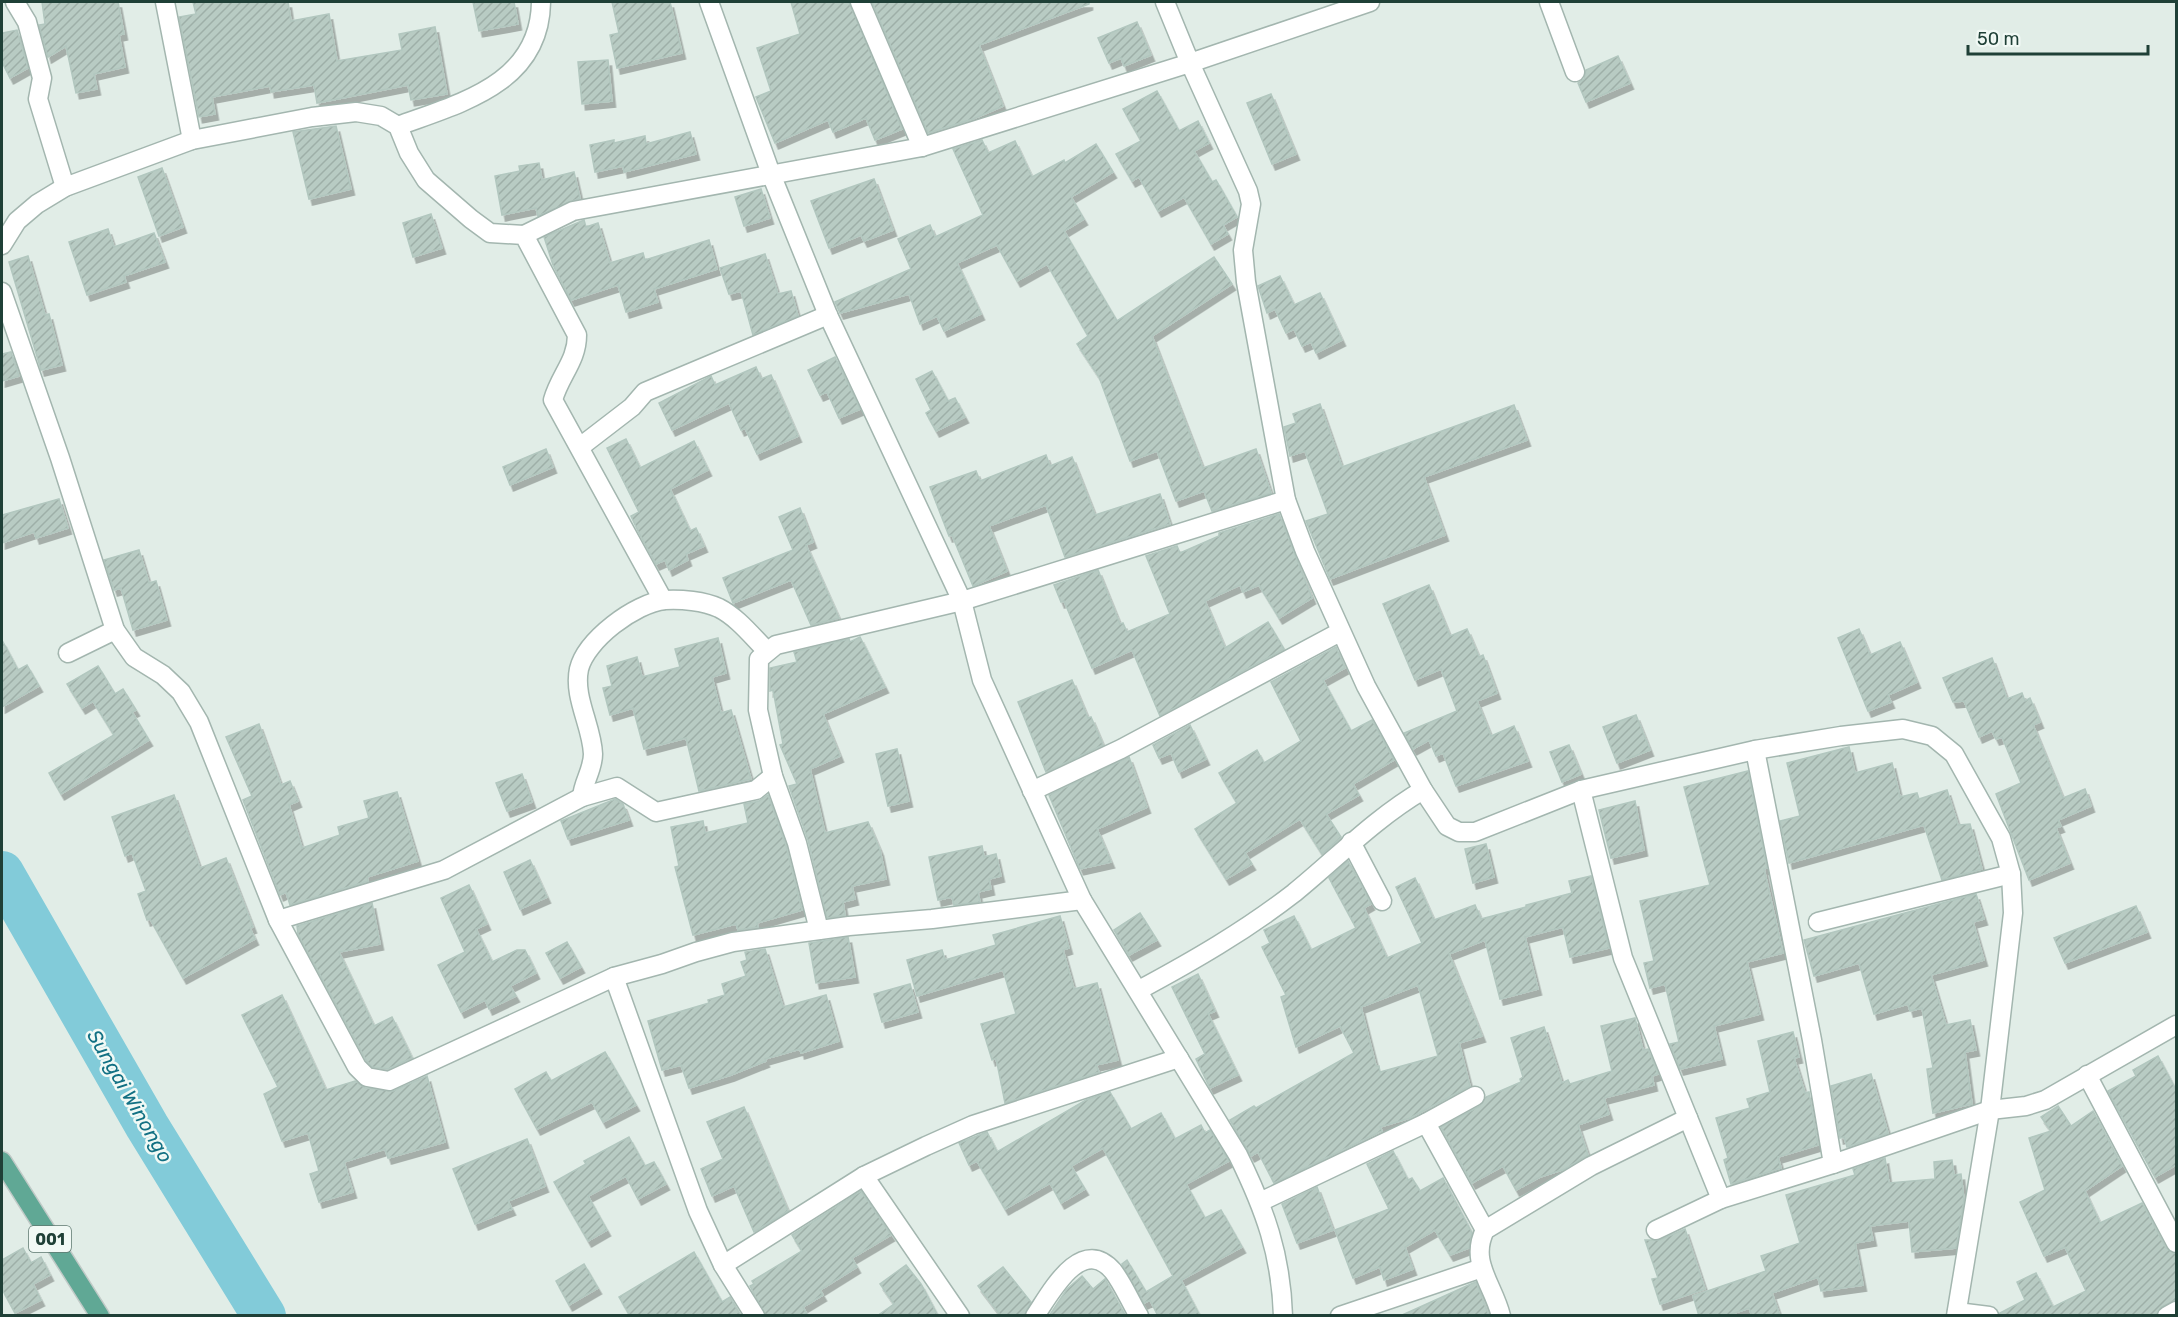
<svg xmlns="http://www.w3.org/2000/svg" width="2178" height="1317" font-family="Rubik,sans-serif">
  <style>
    .lines { fill: none; stroke-linecap: round; stroke-linejoin: round }
    .river { stroke: #82cbd9; stroke-width: 44 }
    .building { fill: url(#building-hatch); stroke: #b2c7bf; stroke-width: 1.5; fill-rule: evenodd; filter: url(#shadow) }
    .minor-casing { stroke: #a3b6af; stroke-width: 21 }
    .major-casing { stroke: #c0cac7; stroke-width: 21 }
    .minor { stroke: #fff; stroke-width: 18 }
    .major { stroke: #60a895; stroke-width: 18 }
    .labels { text-anchor: middle; dominant-baseline: central; stroke-width: 5; stroke-linejoin: round; paint-order: stroke }
    .shield { fill: #f1f9f5; stroke: #5e7870; stroke-width: 1.5 }
    .shield-label { font-size: 16px; font-weight: bold; fill: #1f4037 }
    .water-label { font-size: 20px; font-style: italic; fill: #127083; stroke: #f1f9f5 }
  </style>
  <defs>
    <pattern id="building-hatch" width="6" height="6" patternUnits="userSpaceOnUse" patternTransform="scale(1.5)"><rect width="6" height="6" fill="#b8cbc3"/><path d="M-1 1l2-2M0 6l6-6M5 7l2-2" fill="none" stroke="#9eafa8"/></pattern>
    <filter id="shadow"><feDropShadow dx="3.5" dy="6" stdDeviation="0" flood-color="#0004"/></filter>
  </defs>
  <rect width="100%" height="100%" fill="#e1ede7"/>
  <g class="lines">
    <path class="river" d="M2,873l145,253 117,190"/>
  </g>
  <g class="building">
    <path d="M42,2h76l6,32 -5,1 6,32 -31,7 3,15 -21,4 -10,-47 -18,11 -9,-32 6,-1z"/>
    <path d="M193,2h95l3,19 38,-7 8,47 65,-11 -3,-16 36,-7 12,67 -36,6 -3,-15 -91,18 -3,-18 -43,7 -1,-6 -58,11 3,17 -16,3 -20,-100 17,-3z"/>
    <path d="M473,2h41l4,22 -39,7z"/>
    <path d="M612,2h58l12,51 -65,15 -7,-33 9,-2z"/>
    <path d="M791,2h58l53,127 -27,11 -9,-22 -33,14 -5,-12 -53,23 -19,-46 15,-6 -14,-43 43,-14z"/>
    <path d="M872,2h217v2l-110,41 24,61 -30,13 -45,14z"/>
    <path d="M1137,22l14,33 -27,11 -3,-8 -12,5 -11,-25z"/>
    <path d="M17,30l11,38 -18,10 -8,-16v-29z"/>
    <path d="M1618,56l12,27 -44,19 -8,-19 6,-4 2,-9z"/>
    <path d="M608,60l4,41 -30,3 -4,-42z"/>
    <path d="M1157,91l22,40 19,-10 11,22 -15,8 18,31 4,-2 21,37 -14,8 5,9 -17,10 -27,-47 -26,14 -19,-34 -7,4 -16,-27 25,-13 -18,-32z"/>
    <path d="M1271,94l25,60 -24,10 -25,-61z"/>
    <path d="M336,126l15,63 -42,10 -16,-67z"/>
    <path d="M690,132l6,22 -72,18 -1,-6 -28,6 -5,-27 24,-5v3l31,-7 1,8z"/>
    <path d="M982,140l6,13 27,-12 17,36 32,-17 1,3 31,-19 17,28 -42,25 13,22 -20,12 53,90 97,-64 18,27 -80,52 51,132 53,-19 15,44 -59,18 -8,-20 -28,10 -19,-50 -27,10 -31,-84 -22,-33 11,-8 -41,-72 -30,17 -20,-36 -40,18 24,51 -37,17 -7,-15 -17,8 -11,-30 -69,19 -5,-11 76,-33 -13,-30 32,-14 5,12 48,-22 -30,-66z"/>
    <path d="M539,163l3,17 32,-8 6,26 -42,18 -2,-8 -34,7 -7,-39 25,-5 -1,-5z"/>
    <path d="M162,168l21,59 -24,9 -21,-59z"/>
    <path d="M874,179l19,51 -29,11 -3,-6 -32,13 -18,-47z"/>
    <path d="M761,189l9,29 -26,8 -9,-29z"/>
    <path d="M431,214l11,34 -29,9 -10,-34z"/>
    <path d="M584,220l2,7 12,-4 12,40 33,-10 2,7 64,-20 8,29 -63,20 4,13 -32,10 -8,-27 -47,15 -18,-35 -9,-28z"/>
    <path d="M108,229l6,18 40,-14 11,29 -41,14 2,6 -39,13 -18,-53z"/>
    <path d="M765,254l13,40 13,-3 7,25 -45,19 -12,-44 -12,3 -9,-26z"/>
    <path d="M28,256l17,59 4,-1 13,51 -21,5 -32,-108z"/>
    <path d="M1280,276l14,29 26,-12 22,47 -26,13 -5,-11 -9,4 -8,-17 -8,4 -11,-24 -8,4 -9,-27z"/>
    <path d="M11,352l8,24 -17,5v-27z"/>
    <path d="M835,357l25,52 -21,9 -12,-26 -7,3 -12,-25z"/>
    <path d="M756,367l5,12 10,-4 27,61 -41,18 -12,-26 -4,2 -12,-27 -57,27 -13,-27 52,-27 4,9z"/>
    <path d="M932,371l16,30 7,-3 10,19 -29,14 -10,-18 5,-3 -15,-31z"/>
    <path d="M1320,404l22,63 172,-62 13,35 -103,37 21,58 -115,44 -24,-58 22,-7 -23,-63 -15,5 -6,-29 12,-4 -3,-9z"/>
    <path d="M626,439l14,29 54,-27 14,29 -38,19 20,42 6,-3 8,18 -18,8 2,6 -19,10 -4,-10 -9,4 -18,-33 -7,-15 8,-4 -32,-64z"/>
    <path d="M546,449l7,18 -43,18 -7,-18z"/>
    <path d="M1046,455l4,11 22,-9 23,58 65,-21 10,30 -105,33 -19,-52 -57,21 18,45 -34,15 -21,-51 -3,1 -19,-49 46,-16 4,10z"/>
    <path d="M59,499l9,29 -32,10 -2,-6 -32,11v-28z"/>
    <path d="M800,508l13,34 -7,3 33,73 -28,7 -20,-45 -58,23 -10,-25 70,-28 -14,-33z"/>
    <path d="M1279,514l33,84 -33,20 -20,-33 -16,7 -3,-7 -35,16 20,47 43,-26 16,27 -124,67 -28,-66 -40,18 -28,-67 -3,1 -7,-17 44,-15 22,54 3,-1 4,9 43,-18 -24,-58 31,-10 3,7 39,-17v-3z"/>
    <path d="M139,550l10,33 7,-2 11,39 -34,10 -12,-42 -7,2 -10,-30z"/>
    <path d="M1429,585l21,51 17,-7 12,28 4,-2 14,38 -20,8 14,35 23,-10 14,35 -72,25 -13,-33 -7,3 -7,-16 -16,9 -9,-16 53,-22 -16,-42 -26,11 -32,-76z"/>
    <path d="M1859,629l11,26 30,-13 17,40 -29,13 3,7 -23,9 -30,-73z"/>
    <path d="M860,637l25,50 -62,27 17,42 -30,13 15,64 43,-11 12,28 6,29 -34,7 3,13 -12,3 2,13 -18,3 -19,-78 -19,-54 8,-2 -17,-39 3,-1 -10,-54 -3,1v-23l27,-6 -3,-10 55,-13 1,3z"/>
    <path d="M718,638l8,35 -14,4 9,36 10,-3 20,69 -52,12 -13,-53 -42,11 -11,-41 -23,7 -7,-27 9,-2 -5,-20 30,-9 5,20 38,-10 -5,-18z"/>
    <path d="M2,640l16,30 9,-5 12,21 -37,21z"/>
    <path d="M1336,647l9,21 -22,12 28,51 21,-11 22,40 -41,24 6,11 -33,19 15,23 -19,17 -22,-35 -55,34 7,11 -26,15 -31,-50 42,-26 -18,-30 38,-23 7,13 37,-22 -30,-59z"/>
    <path d="M1992,658l15,41 15,-6 3,8 5,-3 10,24 -7,3 30,73 22,-9 6,17 -33,14 3,6 -5,2 14,35 -41,17 -33,-86 25,-11 -19,-46 -6,2 -4,-8 -13,6 -15,-36 -11,1 -10,-24z"/>
    <path d="M98,666l17,28 8,-5 13,21 -4,2 17,28 -88,54 -12,-21 65,-38 -21,-34 -11,7 -15,-24z"/>
    <path d="M1072,680l16,38 3,-1 12,28 -57,27 -28,-70z"/>
    <path d="M1636,715l14,35 -33,13 -14,-36z"/>
    <path d="M259,724l22,61 9,-4 8,20 -9,4 13,43 38,-13 -2,-8 31,-9 -5,-17 33,-9 21,69 -51,16 1,4 -78,24 -4,-13 -6,3 -37,-95 9,-4 -26,-59z"/>
    <path d="M1190,725l16,34 -27,13 -8,-19 -12,5 -6,-13z"/>
    <path d="M1569,745l12,29 -19,8 -12,-30z"/>
    <path d="M1849,747l6,26 37,-10 8,34 17,-4 2,6 28,-9 11,35 12,-1 12,45 -40,11 -18,-55 -135,38 -9,-42 20,-5 -13,-53z"/>
    <path d="M897,749l12,52 -21,5 -12,-52z"/>
    <path d="M1129,757l18,50 -50,22 14,33 -31,7 -31,-74z"/>
    <path d="M1748,771l19,97 -3,1 19,84 -36,9 13,52 -46,12 8,33 -42,10 -10,-25 9,-2 -14,-58 -15,4 -6,-25 10,-2 -14,-60 70,-16 -26,-98z"/>
    <path d="M522,774l10,28 -25,9 -11,-28z"/>
    <path d="M174,795l26,73 26,-10 27,69 -3,1 5,11 -72,39 -33,-59 -3,1 -9,-26 8,-3 -14,-38 -7,3 -13,-39z"/>
    <path d="M768,795l18,51 16,64 -45,13 1,4 -20,3 -2,-6 -43,11 -18,-68 4,-1 -8,-39 32,-6 2,12 43,-10 -4,-19 15,-3z"/>
    <path d="M615,799l8,5 6,16 -61,19 -7,-18z"/>
    <path d="M1635,801l9,49 -33,8 -12,-48z"/>
    <path d="M1486,844l8,33 -21,6 -8,-34z"/>
    <path d="M982,846l2,11 12,-3 5,22 -12,3 2,10 -13,3 2,10 -26,3 -2,-8 -14,3 -9,-43z"/>
    <path d="M530,860l17,37 -27,12 -16,-37z"/>
    <path d="M1348,861l23,43 -7,4 23,50 35,-15 -26,-56 19,-9 19,42 41,-15 6,14 45,-12v-2l46,-12 -3,-12 22,-5 18,72 -39,9 -7,-30 -38,10 13,52 -38,10 -15,-59 -36,14 33,82 -23,7 11,43 -60,32 -30,9 2,4 -108,52 -16,-31 -7,4 -21,-36 24,-14 2,2 98,-55 -14,-27 -44,21 -15,-50 5,-2 -24,-48 8,-4 -6,-13 30,-14 17,34 45,-22 -27,-50zM1418,985l20,71 -58,16 -1,-6h-3l-15,-59z"/>
    <path d="M469,885l18,39 -11,5 16,33 25,-12h8l11,23 -26,13 6,10 -27,13 -4,-9 -24,12 -23,-47 27,-13 -24,-54z"/>
    <path d="M1976,894l8,25 -11,3 11,38 -53,15 15,50 24,-5 6,30 -11,2 7,52 -39,9 -6,-44 6,-1 -11,-60 -12,3 -2,-7 -34,10 -15,-51 -45,13 -10,-36z"/>
    <path d="M372,903l8,41 -41,8 35,74 18,-9 20,41 -24,11 -16,-2 -6,-7 -68,-126 -1,-8z"/>
    <path d="M2136,906l11,26 -82,31 -11,-25z"/>
    <path d="M1140,913l17,27 -28,15 -15,-25z"/>
    <path d="M1060,916l9,32 -6,2 11,39 23,-6 21,77 -22,5 3,7 -94,31 -9,-45 -4,2 -11,-36 35,-10 -13,-44 -86,26 -10,-36 35,-10 3,10 51,-15 -3,-10z"/>
    <path d="M848,937l7,40 -39,6 -7,-40z"/>
    <path d="M567,942l14,25 -21,11 -14,-25z"/>
    <path d="M765,949l18,58 43,-12 13,46 -38,12 -1,-4 -35,10 1,2 -35,14 -42,13 -8,-23 -19,5 -14,-49 61,-18 -1,-3 17,-5 -3,-11 24,-8 -5,-14 6,-2 -2,-8z"/>
    <path d="M1198,974l17,37 -7,3 30,61 -28,13 -14,-29 9,-5 -33,-67z"/>
    <path d="M910,984l8,28 -36,10 -8,-28z"/>
    <path d="M282,995l44,95 29,-9 10,7 28,3 34,-15 18,66 -57,16 -3,-9 -41,13 9,30 -34,10 -9,-28 9,-3 -11,-38 -26,8 -18,-47 14,-7 -36,-72z"/>
    <path d="M1635,1018l8,32 5,-1 10,25 -6,2 2,9 -50,13 5,16 -31,11 10,30 -23,14 -25,8 -24,13 -13,-24 -31,17 -31,-56 39,-21 6,-9 35,-15 -1,-3 3,-2 -12,-39 33,-11 18,56 6,-3 2,4 42,-13 -11,-45z"/>
    <path d="M1793,1032l6,25 -5,1 11,35 4,-1 9,53 -40,12 3,11 -50,16 -7,-24 4,-2 -12,-40 34,-10 -3,-9 23,-7 -12,-51z"/>
    <path d="M605,1052l31,53 -33,17 -11,-20 -55,27 -22,-40 31,-17 5,9z"/>
    <path d="M2158,1056l18,34v75l-21,12 -47,-86 28,-15 -3,-6z"/>
    <path d="M1871,1074l17,59 -41,14 -3,-10 -4,1 -9,-52z"/>
    <path d="M1110,1092l21,37 30,-16 14,26 26,-14 4,8 5,-3 19,31 -43,23 19,34 16,-8 21,37 -61,33 19,36h-42l-8,-16 -6,3 -22,-39 5,-4 19,32 27,-16 -70,-128 -32,18 14,23 -24,14 -11,-20 -45,26 -28,-48 -8,4 -10,-22 28,-11 10,20 89,-52z"/>
    <path d="M2058,1106l13,20 22,-15 29,55 -37,25 15,32 42,-20 24,45 10,6v46l-15,7 -5,9h-156v-3l25,-13 -8,-18 19,-9 17,34 33,-16 -21,-44 -21,9 -24,-54 25,-12 -16,-52 22,-7 -10,-14z"/>
    <path d="M744,1107l44,104 -34,21 -20,-46 -22,10 -11,-27 22,-10 -16,-37z"/>
    <path d="M629,1137l16,29 9,-4 12,22 -28,15 -12,-23 -38,20 19,34 -19,11 -34,-59 32,-18 -2,-3z"/>
    <path d="M527,1139l18,47 -37,15 4,8 -37,15 -22,-55z"/>
    <path d="M1393,1151l15,29 4,-2 8,13 23,-13 29,55 -3,15 -19,7 -15,-25 -30,17 8,22 -29,11 -4,-13 -27,11 -18,-48 54,-21 -22,-45z"/>
    <path d="M1885,1158l4,25 46,-4 -1,-17 18,-2 2,15 7,-1 3,26 -8,48 -44,4 -3,-31 -39,5 3,14 -18,3 8,42 -42,6 -3,-14 -46,16 8,23h-28l-3,-8 -23,8h-27l-6,-20 73,-25 -5,-15 39,-13 -14,-48 69,-20 -2,-6z"/>
    <path d="M1317,1187l16,43 -36,13 -15,-39z"/>
    <path d="M861,1191l30,44 -39,23 5,9 -37,23 3,5 -20,12 5,9h-42l-16,-30 4,-2 -2,-3 50,-30 -10,-16z"/>
    <path d="M1685,1229l20,60 -45,15 -8,-25 6,-1 -13,-38h15z"/>
    <path d="M23,1248l8,15 10,-6 9,18 -17,9 8,16 -26,13 -13,-24v-29z"/>
    <path d="M694,1252l28,50 8,-5 11,19h-111l-11,-19z"/>
    <path d="M584,1264l14,24 -29,17 -13,-24z"/>
    <path d="M906,1265l15,19 17,32h-61l17,-12 -14,-20z"/>
    <path d="M1003,1267l28,35 -7,14h-23l-23,-30z"/>
    <path d="M1082,1276l11,13 12,-10 20,36 -76,1 18,-27z"/>
    <path d="M1476,1282l13,34h-89l71,-32z"/>
  </g>
  <g class="lines">
    <defs>
      <g id="minor">
        <path d="M15,2l12,20 15,56 -4,21 27,88"/>
        <path d="M165,2l27,138"/>
        <path d="M709,2l62,172 57,141 134,286 20,79 100,220 156,255c27,55 43,99 45,161"/>
        <path d="M860,2l62,145"/>
        <path d="M1165,2l25,61 180,-61"/>
        <path d="M1549,2l26,70"/>
        <path d="M398,126c62,-23 142,-42 143,-124"/>
        <path d="M524,235l49,-24 349,-64 268,-84 58,128 3,13 -8,46 3,32 40,218 19,51 61,135 57,104 24,36 12,6h16l106,-42 174,-40 86,-14 62,-7 29,7 22,18 47,84 10,36 2,39 -23,197 -34,206"/>
        <path d="M2,245l15,-24 20,-17 28,-17 127,-47 120,-23 44,-5 25,4 17,10 11,27 17,27 45,39 19,14 34,2 53,100c0,26 -17,40 -24,65l110,200"/>
        <path d="M2,292l58,166 55,172 19,27 29,18 18,17 18,30 79,198 79,147 10,10 22,4 225,-104 48,-13 34,-12 37,-10 116,-16 83,-7 150,-19"/>
        <path d="M580,447l52,-40 13,-15 183,-77"/>
        <path d="M68,653l47,-23"/>
        <path d="M1755,750l57,290 21,124"/>
        <path d="M1581,790l42,168 98,241"/>
        <path d="M1032,791l89,-42 219,-117"/>
        <path d="M582,797c1,-15 11,-27 11,-43 -1,-28 -20,-57 -14,-85 7,-29 56,-66 86,-69 16,-1 39,1 54,8 18,9 33,28 47,42"/>
        <path d="M1351,842l31,59"/>
        <path d="M278,920l166,-50 138,-73 35,-10 39,25 100,-22 17,-14"/>
        <path d="M1818,922l193,-48"/>
        <path d="M819,930l-22,-87 -24,-67 -15,-66 1,-51 17,-14 186,-44 324,-101"/>
        <path d="M614,977l84,234 25,54 32,51"/>
        <path d="M1139,990c54,-29 106,-59 155,-97 43,-35 80,-74 129,-103"/>
        <path d="M2087,1075l89,168"/>
        <path d="M1426,1123l49,-27"/>
        <path d="M864,1176l96,140"/>
        <path d="M1260,1202l166,-79 59,107"/>
        <path d="M1656,1230l65,-31 112,-35 157,-54 36,-4 19,-6 131,-75"/>
        <path d="M723,1265l141,-89 62,-30 47,-21 206,-67"/>
        <path d="M1957,1312l32,4"/>
        <path d="M1035,1316c15,-22 46,-82 78,-45 10,13 17,30 26,45"/>
        <path d="M1340,1316l142,-48"/>
        <path d="M1501,1316c-8,-32 -32,-54 -16,-86l106,-64 97,-48"/>
        <path d="M2167,1316l9,-5"/>
      </g>
      <path id="major" d="M2,1161l98,155"/>
    </defs>
    <use href="#minor" class="minor-casing"/>
    <use href="#major" class="major-casing"/>
    <use href="#minor" class="minor"/>
    <use href="#major" class="major"/>
  </g>
  <g class="labels">
    <rect class="shield" x="29" y="1226" width="42" height="26" rx="4.5"/>
    <g class="shield-label">
      <text x="50" y="1239">001</text>
    </g>
    <g class="water-label">
      <text transform="translate(130 1096) rotate(60)">Sungai Winongo</text>
    </g>
  </g>
  <rect width="2178" height="1317" fill="none" stroke="#1f4037" stroke-width="6"/>
  <path d="M1968 45v9h180v-9" fill="none" stroke="#1f4037" stroke-width="3"/>
  <text x="1977" y="45" font-size="18" fill="#1f4037" stroke="#f1f9f5" stroke-width="4.5" paint-order="stroke">50 m</text>
</svg>
